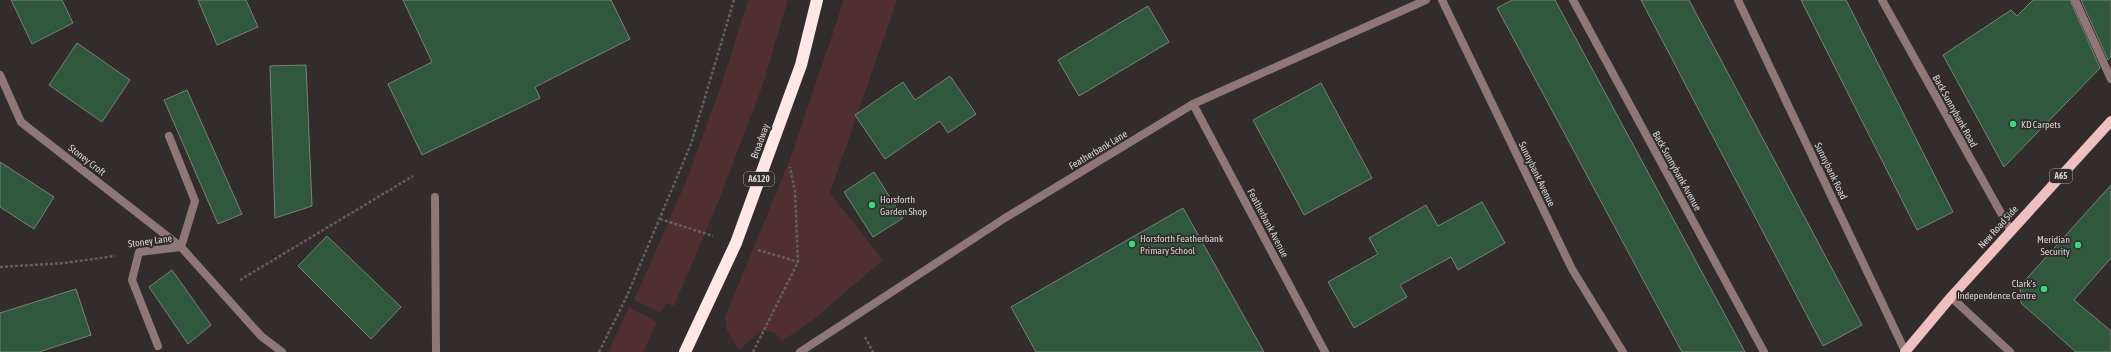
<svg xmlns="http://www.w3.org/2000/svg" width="2111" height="352" font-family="'Asap Condensed',sans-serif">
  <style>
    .green { fill: #4f2f31 }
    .building { fill: #2f583d; stroke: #7b807d }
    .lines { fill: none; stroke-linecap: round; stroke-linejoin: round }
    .path { stroke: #645f5f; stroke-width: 2.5; stroke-dasharray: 3 2; stroke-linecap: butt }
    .lane { stroke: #8f7778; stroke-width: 8 }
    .street { stroke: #8f7778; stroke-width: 8 }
    .primary { stroke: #f0c0c1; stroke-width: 10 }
    .highway { stroke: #ffe7e8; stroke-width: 12 }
    .poi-dot { fill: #39d87f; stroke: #322c2c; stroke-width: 1.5 }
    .labels { text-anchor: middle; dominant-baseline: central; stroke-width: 3.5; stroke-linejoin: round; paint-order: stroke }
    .shield { fill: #322c2c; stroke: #a5a1a1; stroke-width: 1 }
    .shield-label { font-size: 9px; font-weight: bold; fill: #d6d3d3 }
    .street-label { font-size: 10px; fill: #d6d3d3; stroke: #322c2c }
    .poi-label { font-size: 10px; fill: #d6d3d3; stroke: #322c2c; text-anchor: start }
  </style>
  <rect width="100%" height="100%" fill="#322c2c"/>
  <g class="green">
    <path d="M748,0h40l-26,87 -45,118 -43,101 -8,-3 -5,10 -27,-13 51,-116 37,-101z"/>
    <path d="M843,0h54l-67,193 53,67 -71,61 -30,20 -8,-9 -13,-1 -22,19 -12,-19 -2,-14 65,-158 47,-138z"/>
    <path d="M629,307l28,15 -14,30h-35z"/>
  </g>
  <g class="building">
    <path d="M11,0h51l11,23 -41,21z"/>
    <path d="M198,0h48l12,27 -41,18z"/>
    <path d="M403,0h208l19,39 -95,48 5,11 -118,57 -34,-71 44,-22z"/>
    <path d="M1512,0h43l190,352h-63l-185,-344z"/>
    <path d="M1641,0h48l173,325 -39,21z"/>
    <path d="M1801,0h45l107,212 -36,18z"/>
    <path d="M2033,0h37l30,68 -96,99 -61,-112 68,-45 6,6z"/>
    <path d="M2081,0h30v57l-3,3z"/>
    <path d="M1148,6l21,36 -90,54 -21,-36z"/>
    <path d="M77,43l53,37 -28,42 -53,-37z"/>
    <path d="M306,65l6,141 -37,12 -5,-152z"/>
    <path d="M950,76l26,38 -28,19 -8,-12 -55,38 -30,-44 48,-33 12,18z"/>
    <path d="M1321,83l51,95 -68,37 -51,-95z"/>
    <path d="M187,90l55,124 -24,10 -54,-124z"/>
    <path d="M0,162l54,35 -20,32 -34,-22z"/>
    <path d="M874,172l29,46 -30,19 -29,-45z"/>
    <path d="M2111,185v73l-37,42 37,31v21h-35l-55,-49 -1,-17z"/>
    <path d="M1482,202l23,41 -47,27 -7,-13 -51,28 7,12 -53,31 -26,-46 50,-28 -9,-16 57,-33 12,21z"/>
    <path d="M1183,208l81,144h-228l-25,-45z"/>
    <path d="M327,236l74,71 -30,32 -73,-73z"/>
    <path d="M172,270l39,55 -23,19 -39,-57z"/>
    <path d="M76,289l15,46 -52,17h-39v-39z"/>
  </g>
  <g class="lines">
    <g class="path">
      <path d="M660,219l53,17"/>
      <path d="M758,250l40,12"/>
      <path d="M0,267l64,-4 51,-7"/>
      <path d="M240,280l173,-104"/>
      <path d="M865,337l8,15"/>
      <path d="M599,352l27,-54 65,-154 43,-144"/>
      <path d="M753,352l45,-90 -3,-71 -5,-24"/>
    </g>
    <g class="lane">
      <path d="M435,197l1,155"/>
      <path d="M158,346l-26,-66 7,-28 42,-5 14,-46 -26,-65"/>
    </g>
    <g class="street">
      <path d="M1442,0l130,269 51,83"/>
      <path d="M1573,0l191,352"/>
      <path d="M1738,0l167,351"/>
      <path d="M1882,0l129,231"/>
      <path d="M2075,0l36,79"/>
      <path d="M0,75l21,47 160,125 80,89 21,16"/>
      <path d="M1193,104l132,248"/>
      <path d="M1951,297l59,55"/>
      <path d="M800,352l205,-134 188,-114 233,-104"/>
    </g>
    <path class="primary" d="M1905,352l46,-55 160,-176"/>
    <path class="highway" d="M685,352l51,-109 65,-178 16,-65"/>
  </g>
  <g class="poi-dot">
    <circle cx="2013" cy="124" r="4"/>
    <circle cx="872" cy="205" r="4"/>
    <circle cx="1132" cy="244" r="4"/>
    <circle cx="2078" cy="245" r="4"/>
    <circle cx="2044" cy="289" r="4"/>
  </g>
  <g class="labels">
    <g class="shield">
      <rect x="2050" y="169" width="22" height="14" rx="3"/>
      <rect x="744" y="172" width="30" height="14" rx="3"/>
    </g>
    <g class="shield-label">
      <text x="2061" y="176">A65</text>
      <text x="759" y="179">A6120</text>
    </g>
    <g class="street-label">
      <text transform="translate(1955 111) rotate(61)">Back Sunnybank Road</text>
      <text transform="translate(760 141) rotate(-70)">Broadway</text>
      <text transform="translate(1098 150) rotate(-31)">Featherbank Lane</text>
      <text transform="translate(87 160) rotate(38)">Stoney Croft</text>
      <text transform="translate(1677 171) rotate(61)">Back Sunnybank Avenue</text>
      <text transform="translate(1831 171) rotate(64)">Sunnybank Road</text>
      <text transform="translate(1537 174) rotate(64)">Sunnybank Avenue</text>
      <text transform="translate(1268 223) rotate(62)">Featherbank Avenue</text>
      <text transform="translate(1998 227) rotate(-48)">New Road Side</text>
      <text transform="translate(150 241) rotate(-8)">Stoney Lane</text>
    </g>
    <g class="poi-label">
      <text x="2021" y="124">KD Carpets</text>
      <text x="880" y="199">Horsforth<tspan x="880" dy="12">Garden Shop</tspan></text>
      <text x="1140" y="238">Horsforth Featherbank<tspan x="1140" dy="12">Primary School</tspan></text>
      <text x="2070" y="239" text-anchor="end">Meridian<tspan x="2070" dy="12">Security</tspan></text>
      <text x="2036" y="283" text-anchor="end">Clark's<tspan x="2036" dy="12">Independence Centre</tspan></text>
    </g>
  </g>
</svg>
